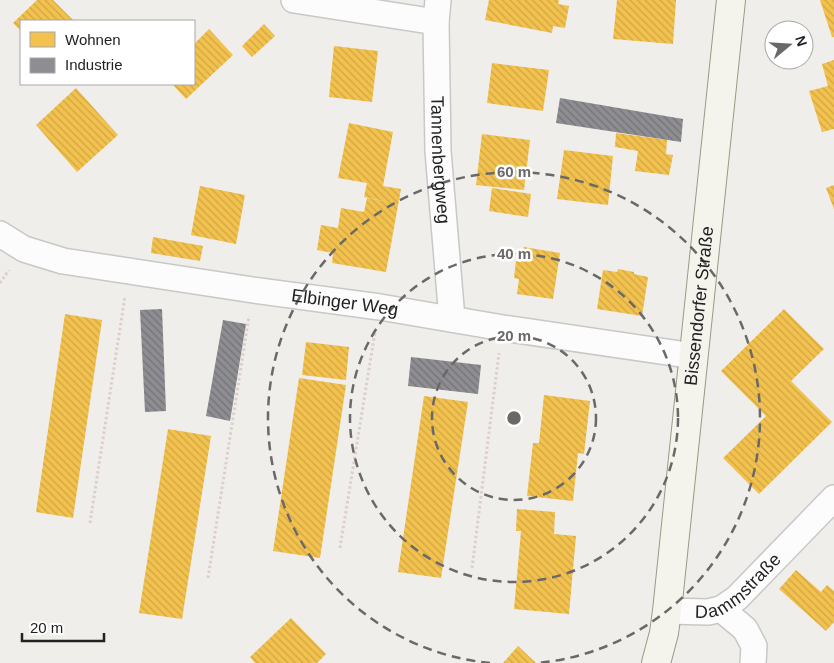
<svg xmlns="http://www.w3.org/2000/svg" width="834" height="663" font-family="Helvetica,sans-serif">
  <style>
    .homes { fill: url(#homes-back-hatch) }
    .industry { fill: url(#industry-back-hatch) }
    .lines { fill: none; stroke-linecap: round; stroke-linejoin: round }
    .minor-casing { stroke: #c9c8c7; stroke-width: 28 }
    .secondary-casing { stroke: #999a82; stroke-width: 30 }
    .path { stroke: #dccecd; stroke-width: 3; stroke-dasharray: 2.5 2.5; stroke-linecap: butt }
    .minor { stroke: #fdfcfc; stroke-width: 25 }
    .secondary { stroke: #f4f4ed; stroke-width: 28 }
    .ring { fill: none; stroke: #6a6968; stroke-width: 2.5; stroke-dasharray: 9 6 }
    .labels { text-anchor: middle; dominant-baseline: central; stroke-width: 5; stroke-linejoin: round; paint-order: stroke }
    .street-label { font-size: 18px; fill: #222; stroke: #fff }
    .centre { fill: #6a6968; stroke: #fff; stroke-width: 2.5 }
    .ring-label { font-size: 15px; text-anchor: middle; font-weight: bold; fill: #6a6968; stroke: #fff; stroke-width: 5; stroke-linejoin: round; paint-order: stroke }
  </style>
  <defs>
    <pattern id="homes-back-hatch" width="6" height="6" patternUnits="userSpaceOnUse" patternTransform="scale(1.25)"><rect width="6" height="6" fill="#f2c14e"/><path d="M-1 5l2 2M0 0l6 6M5-1l2 2" fill="none" stroke="#cfa644"/></pattern>
    <pattern id="industry-back-hatch" width="6" height="6" patternUnits="userSpaceOnUse" patternTransform="scale(1.25)"><rect width="6" height="6" fill="#8d8d92"/><path d="M-1 5l2 2M0 0l6 6M5-1l2 2" fill="none" stroke="#737377"/></pattern>
  </defs>
  <rect width="100%" height="100%" fill="#f0eeeb"/>
  <g class="homes">
    <path d="M37,0h16l21,21h-53v10l-8,-8z"/>
    <path d="M489,0h70l-1,4 11,2 -4,22 -12,-2 -1,7 -67,-13z"/>
    <path d="M617,0h59l-3,44 -60,-5z"/>
    <path d="M820,0h14v37h-2z"/>
    <path d="M264,24l11,12 -23,21 -10,-11z"/>
    <path d="M209,29l24,26 -47,44 -14,-15h22v-40z"/>
    <path d="M334,46l44,5 -6,51 -43,-5z"/>
    <path d="M834,60v69l-12,3 -13,-41 19,-5 -6,-22z"/>
    <path d="M492,63l57,7 -6,41 -56,-8z"/>
    <path d="M76,88l42,47 -41,37 -41,-47z"/>
    <path d="M349,123l44,9 -10,54 18,3 -15,83 -54,-9 1,-10 -16,-3 4,-25 17,3 3,-20 23,4 3,-14 27,5 -30,-6 3,-14 -29,-5z"/>
    <path d="M616,133l51,7 -1,14 7,1 -4,20 -34,-4 3,-20 -23,-4z"/>
    <path d="M482,134l48,6 -6,50 -48,-5z"/>
    <path d="M564,150l49,6 -5,49 -51,-6z"/>
    <path d="M834,185v24l-8,-21z"/>
    <path d="M200,186l45,9 -9,49 -45,-9z"/>
    <path d="M492,188l39,6 -3,23 -39,-6z"/>
    <path d="M153,237l50,9 -3,15 -49,-8z"/>
    <path d="M524,247l36,6 -7,46 -36,-5 2,-15 -5,-1 2,-17 5,1z"/>
    <path d="M618,269l16,3v2l14,3 -6,39 -45,-7 6,-39 14,2z"/>
    <path d="M784,309l40,40 -33,32 41,41 -73,72 -36,-36 43,-42 -45,-45z"/>
    <path d="M65,314l37,6 -29,198 -37,-6z"/>
    <path d="M306,342l43,5 -3,33 -44,-5z"/>
    <path d="M299,378l47,7 -26,173 -47,-7z"/>
    <path d="M544,395l46,6 -6,53 -6,-1 -5,48 -46,-5 6,-53h6z"/>
    <path d="M424,396l44,6 -27,176 -43,-6z"/>
    <path d="M168,429l43,7 -29,183 -43,-6z"/>
    <path d="M517,509l38,3 -1,22 22,2 -7,78 -55,-5 7,-78h-5z"/>
    <path d="M796,570l25,22 6,-7 7,6v31l-8,9 -47,-42z"/>
    <path d="M291,618l35,36 -9,9h-62l-5,-6z"/>
    <path d="M518,646l18,17h-33z"/>
  </g>
  <g class="industry">
    <path d="M560,98l123,21 -2,23 -125,-19z"/>
    <path d="M162,309l4,102 -21,1 -5,-102z"/>
    <path d="M223,320l23,4 -16,97 -24,-5z"/>
    <path d="M411,357l70,8 -3,29 -70,-8z"/>
  </g>
  <g class="lines">
    <defs>
      <g id="minor">
        <path d="M294,0l142,22"/>
        <path id="s1" d="M438,0l-2,22 2,129 14,168"/>
        <path id="s2" d="M0,234l24,15 39,12 190,29 127,17 123,21 191,28"/>
        <path d="M721,609l24,20 9,17 -1,17"/>
        <path id="s3" d="M667,611l41,1 13,-3 16,-11 97,-100"/>
      </g>
      <g id="secondary">
        <path id="s4" d="M656,663l8,-30 3,-22 64,-611"/>
      </g>
    </defs>
    <use href="#minor" class="minor-casing"/>
    <use href="#secondary" class="secondary-casing"/>
    <g class="path">
      <path d="M0,283l9,-13"/>
      <path d="M90,523l35,-227"/>
      <path d="M340,548l35,-216"/>
      <path d="M472,568l27,-215"/>
      <path d="M208,578l41,-262"/>
    </g>
    <use href="#minor" class="minor"/>
    <use href="#secondary" class="secondary"/>
  </g>
  <g class="ring">
    <circle cx="514" cy="418" r="82"/>
    <circle cx="514" cy="418" r="164"/>
    <path d="M490 663A246 246 0 1 1 538 663"/>
  </g>
  <g class="labels">
    <g class="street-label">
      <text stroke="none"><textPath href="#s1" startOffset="160">Tannenbergweg</textPath></text>
      <text stroke="none"><textPath href="#s2" startOffset="354">Elbinger Weg</textPath></text>
      <text stroke="none"><textPath href="#s4" startOffset="360">Bissendorfer Straße</textPath></text>
      <text stroke="none"><textPath href="#s3" startOffset="80">Dammstraße</textPath></text>
    </g>
  </g>
  <circle cx="514" cy="418" r="8" class="centre"/>
  <g class="ring-label">
    <text x="514" y="177">60 m</text>
    <text x="514" y="259">40 m</text>
    <text x="514" y="341">20 m</text>
  </g>
  <rect x="20" y="20" width="175" height="65" fill="#ffffff" stroke="#a7a7a7"/>
  <rect x="30" y="32" width="25" height="15" fill="#f2c14e" stroke="#a7a7a7"/>
  <text x="65" y="45" font-size="15" fill="#222222">Wohnen</text>
  <rect x="30" y="58" width="25" height="15" fill="#8d8d92" stroke="#a7a7a7"/>
  <text x="65" y="70" font-size="15" fill="#222222">Industrie</text>
  <g transform="translate(789 45) rotate(72)"><circle r="24" fill="#ffffff" stroke="#a7a7a7"/>
  <path d="M0-4L9 19L0 12L-9 19Z" fill="#6a6968"/>
  <text y="-8" font-size="14" font-weight="bold" text-anchor="middle" fill="#222222">N</text>
  </g>
  <path d="M22 633v8h82v-8" fill="none" stroke="#222222" stroke-width="2.5"/>
  <text x="30" y="633" font-size="15" fill="#222222" stroke="#ffffff" stroke-width="4" paint-order="stroke">20 m</text>
</svg>
